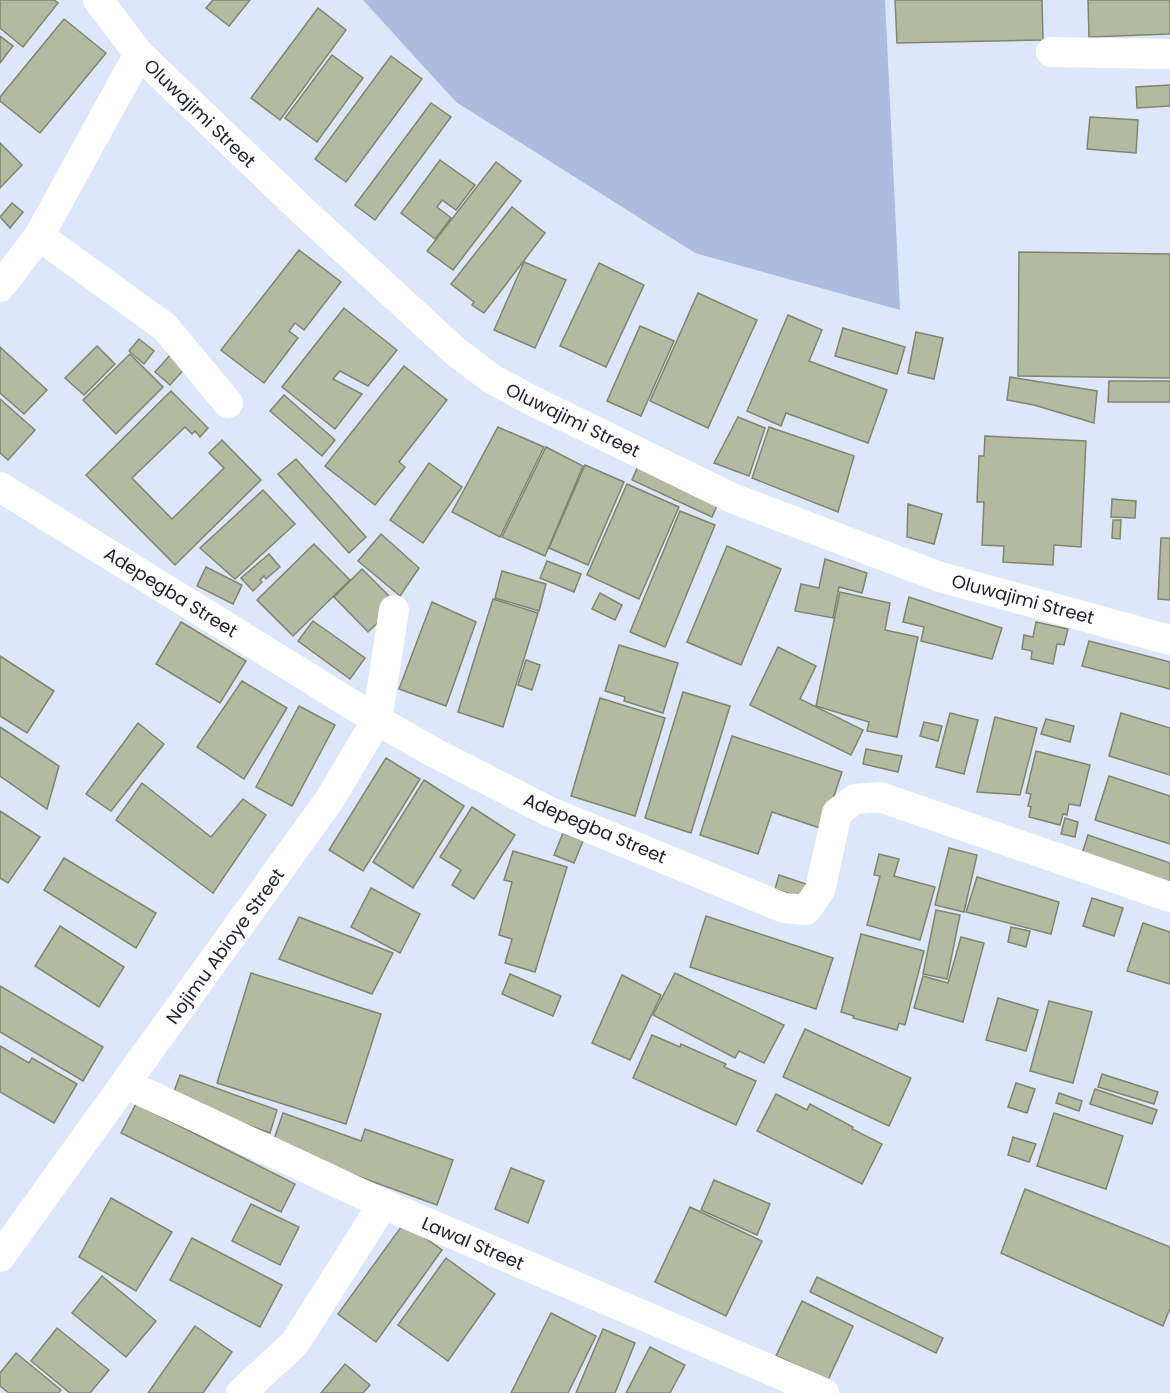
<svg xmlns="http://www.w3.org/2000/svg" width="1170" height="1393" font-family="Poppins,sans-serif">
  <style>
    .green { fill: #acbbde }
    .building { fill: #b4baa1; stroke: #80866d; stroke-width: 1.5 }
    .lines { fill: none; stroke-linecap: round; stroke-linejoin: round }
    .minor { stroke: #fff; stroke-width: 30 }
    .labels { text-anchor: middle; dominant-baseline: central; stroke-width: 5; stroke-linejoin: round; paint-order: stroke }
    .street-label { font-size: 18px; fill: #1d212a; stroke: #fff }
  </style>
  <rect width="100%" height="100%" fill="#dde7fb"/>
  <path class="green" d="M363,0h522l15,310 -205,-57 -239,-151z"/>
  <g class="building">
    <path d="M0,0h54l4,3 -35,44 -23,-19z"/>
    <path d="M213,0h37l-21,26 -23,-18z"/>
    <path d="M895,0h147l1,40 -146,3z"/>
    <path d="M1088,0h82v34l-81,3z"/>
    <path d="M318,8l28,22 -66,90 -29,-22z"/>
    <path d="M64,19l42,34 -66,80 -40,-32v-4z"/>
    <path d="M0,36l13,10 -13,17z"/>
    <path d="M332,55l31,23 -46,64 -32,-24z"/>
    <path d="M391,56l31,23 -76,103 -31,-23z"/>
    <path d="M1170,85v21l-33,2 -1,-21z"/>
    <path d="M431,103l20,14 -76,103 -20,-15z"/>
    <path d="M1090,117l48,3 -2,33 -49,-4z"/>
    <path d="M0,143l22,22 -22,23z"/>
    <path d="M440,160l35,25 -19,25 -14,-10 -5,7 14,11 -16,21 -34,-26z"/>
    <path d="M496,162l25,19 -68,89 -26,-19z"/>
    <path d="M12,203l11,9 -13,16 -10,-11z"/>
    <path d="M512,207l33,26 -61,80 -12,-8 2,-3 -23,-18z"/>
    <path d="M299,250l42,32 -37,48 -9,-7 -6,8 9,7 -34,45 -43,-33z"/>
    <path d="M1019,252l151,2v124l-152,-2z"/>
    <path d="M524,262l42,18 -31,68 -41,-18z"/>
    <path d="M599,263l45,22 -38,82 -46,-21z"/>
    <path d="M698,293l59,27 -49,108 -58,-27z"/>
    <path d="M344,308l53,42 -29,36 -28,-15 -7,8 29,15 -27,35 -53,-42z"/>
    <path d="M788,315l34,15 -13,31 78,29 -19,53 -82,-30 -5,13 -34,-15z"/>
    <path d="M640,326l34,15 -33,75 -34,-15z"/>
    <path d="M843,328l62,19 -8,27 -62,-18z"/>
    <path d="M916,332l27,6 -9,41 -26,-6z"/>
    <path d="M139,339l15,12 -10,13 -15,-13z"/>
    <path d="M97,346l18,18 -31,31 -19,-17z"/>
    <path d="M0,347l47,43 -23,24 -24,-21z"/>
    <path d="M130,354l33,33 -47,47 -33,-34z"/>
    <path d="M171,354l15,13 -16,18 -15,-13z"/>
    <path d="M404,366l43,34 -48,62 6,5 -30,38 -50,-39z"/>
    <path d="M1010,377l87,14 -3,32 -60,-18 -27,-5z"/>
    <path d="M1109,381h61v21h-62z"/>
    <path d="M171,391l37,37 -8,9 -5,-6 -3,3 -7,-7 -53,51 40,41 52,-51 -15,-15 13,-13 39,40 -86,85 -89,-90z"/>
    <path d="M284,395l51,45 -13,16 -52,-45z"/>
    <path d="M0,399l35,31 -27,30 -8,-7z"/>
    <path d="M738,417l27,11 -16,48 -35,-13z"/>
    <path d="M498,427l46,20 -44,90 -48,-25z"/>
    <path d="M769,427l85,29 -16,56 -86,-34z"/>
    <path d="M985,436l101,5 -5,106 -27,-2 -1,20 -50,-3 1,-16 -22,-1 2,-43h-7l2,-46h5z"/>
    <path d="M546,447l37,19 -38,90 -43,-19z"/>
    <path d="M296,459l70,78 -17,16 -71,-79z"/>
    <path d="M429,463l33,24 -39,56 -33,-23z"/>
    <path d="M639,464l80,37 -7,16 -80,-37z"/>
    <path d="M585,465l39,17 -36,83 -39,-17z"/>
    <path d="M627,484l52,23 -40,92 -52,-24z"/>
    <path d="M263,490l32,34 -60,55 -35,-31z"/>
    <path d="M1112,499l24,2 -1,17 -24,-1z"/>
    <path d="M908,504l34,10 -8,30 -27,-7z"/>
    <path d="M680,511l35,14 -50,122 -35,-15z"/>
    <path d="M1113,520h8l-1,19 -8,-1z"/>
    <path d="M381,534l38,34 -19,28 -42,-35z"/>
    <path d="M1161,538h9v62l-12,-1z"/>
    <path d="M314,544l36,36 -57,56 -36,-36z"/>
    <path d="M727,546l54,23 -40,96 -54,-23z"/>
    <path d="M269,554l11,13 -14,12 -2,-3 -4,4 2,2 -9,9 -12,-13z"/>
    <path d="M825,559l42,14 -5,20 -23,-6 -6,31 -38,-7 6,-27 18,4z"/>
    <path d="M547,561l34,13 -7,18 -34,-14z"/>
    <path d="M206,567l36,18 -9,19 -36,-18z"/>
    <path d="M362,569l35,35 -29,28 -34,-35z"/>
    <path d="M502,571l44,13 -7,27 -44,-13z"/>
    <path d="M840,592l50,11 -5,27 33,7 -21,100 -30,-6 2,-9 -53,-16z"/>
    <path d="M600,593l22,12 -7,15 -23,-11z"/>
    <path d="M909,597l93,31 -10,31 -71,-18 3,-14 -21,-5z"/>
    <path d="M493,599l45,14 -35,114 -45,-15z"/>
    <path d="M432,602l44,20 -30,84 -47,-17z"/>
    <path d="M313,621l52,37 -15,21 -52,-38z"/>
    <path d="M181,622l65,39 -26,42 -64,-39z"/>
    <path d="M1036,622l32,7 -4,16 -7,-1 -4,20 -22,-5 1,-8 -10,-2 2,-14 9,2z"/>
    <path d="M1089,641l81,21v27l-88,-23z"/>
    <path d="M619,645l59,18 -15,50 -39,-12 1,-4 -20,-6z"/>
    <path d="M778,647l38,19 -16,33 63,31 -12,25 -101,-50z"/>
    <path d="M0,656l54,35 -27,42 -27,-17z"/>
    <path d="M526,660l14,5 -8,25 -14,-5z"/>
    <path d="M242,681l45,27 -43,71 -47,-32z"/>
    <path d="M683,692l47,14 -39,127 -46,-15z"/>
    <path d="M600,698l65,20 -30,98 -64,-20z"/>
    <path d="M299,706l36,19 -43,81 -36,-19z"/>
    <path d="M950,713l28,7 -14,54 -28,-7z"/>
    <path d="M1121,713l49,15v47l-61,-19z"/>
    <path d="M995,717l42,11 -17,67 -43,-3z"/>
    <path d="M1046,719l28,7 -4,16 -29,-8z"/>
    <path d="M924,722l18,4 -4,15 -18,-5z"/>
    <path d="M138,723l26,21 -53,67 -25,-17z"/>
    <path d="M0,727l59,39 -12,43 -47,-33z"/>
    <path d="M732,736l110,36 -19,57 -51,-17 -14,42 -58,-19z"/>
    <path d="M866,749l36,7 -4,16 -35,-8z"/>
    <path d="M1036,751l54,14 -10,41 -11,-2 -2,11 -4,-1 -3,11 -31,-8 2,-10 -3,-1 3,-12 -5,-1z"/>
    <path d="M386,758l34,21 -57,92 -34,-21z"/>
    <path d="M1109,776l61,20v48l-75,-24z"/>
    <path d="M424,780l40,26 -51,82 -40,-26z"/>
    <path d="M142,783l69,54 32,-38 23,16 -53,78 -97,-73z"/>
    <path d="M472,807l43,28 -41,64 -22,-14 9,-15 -21,-13z"/>
    <path d="M0,811l40,26 -32,46 -8,-5z"/>
    <path d="M1065,818l13,4 -3,15 -14,-3z"/>
    <path d="M563,833l20,8 -9,22 -20,-8z"/>
    <path d="M1088,835l82,28v28l-90,-31z"/>
    <path d="M949,848l28,7 -13,57 -29,-7z"/>
    <path d="M513,851l54,16 -32,105 -30,-9 7,-24 -13,-4 13,-53 -8,-2z"/>
    <path d="M879,854l20,5 -5,17 41,11 -15,53 -53,-15 13,-49 -6,-1z"/>
    <path d="M64,858l92,55 -20,35 -92,-58z"/>
    <path d="M779,875l33,11 -4,14 -33,-11z"/>
    <path d="M977,877l82,25 -8,32 -85,-22z"/>
    <path d="M371,888l49,26 -20,39 -49,-26z"/>
    <path d="M1092,898l31,10 -9,28 -31,-10z"/>
    <path d="M936,910l24,5 -13,64 -24,-5z"/>
    <path d="M706,916l127,42 -17,51 -126,-42z"/>
    <path d="M299,917l94,36 -21,41 -93,-35z"/>
    <path d="M1143,923l27,9v52l-43,-13z"/>
    <path d="M60,926l64,41 -25,40 -64,-41z"/>
    <path d="M1011,927l19,4 -4,16 -18,-5z"/>
    <path d="M861,934l63,17 -19,74 -6,-2 -2,7 -44,-12 1,-2 -13,-4z"/>
    <path d="M961,937l23,6 -21,79 -49,-14 9,-32 25,7z"/>
    <path d="M251,973l130,41 -35,110 -129,-41z"/>
    <path d="M675,973l109,52 -20,38 -25,-12 -4,7 -82,-43z"/>
    <path d="M510,974l51,22 -8,20 -51,-22z"/>
    <path d="M622,975l39,20 -31,65 -38,-17z"/>
    <path d="M0,986l103,61 -20,34 -83,-49z"/>
    <path d="M998,998l40,12 -12,41 -40,-11z"/>
    <path d="M1049,1001l43,11 -19,71 -43,-12z"/>
    <path d="M805,1029l106,49 -22,48 -106,-49z"/>
    <path d="M652,1035l28,12 1,-3 45,20 -2,3 32,14 -20,44 -103,-47z"/>
    <path d="M0,1046l29,17 3,-5 45,26 -23,39 -54,-31z"/>
    <path d="M1102,1074l56,18 -4,12 -56,-17z"/>
    <path d="M180,1075l97,35 -7,23 -98,-36z"/>
    <path d="M1016,1083l19,6 -8,24 -19,-6z"/>
    <path d="M1095,1089l62,21 -5,14 -62,-20z"/>
    <path d="M1059,1093l23,8 -3,10 -23,-8z"/>
    <path d="M776,1094l31,16 3,-6 43,23 -1,2 30,15 -20,40 -105,-53z"/>
    <path d="M136,1104l159,80 -14,28 -160,-79z"/>
    <path d="M283,1113l78,28 4,-12 88,31 -16,45 -165,-60z"/>
    <path d="M1054,1113l69,23 -17,53 -69,-23z"/>
    <path d="M1013,1137l23,7 -7,18 -21,-7z"/>
    <path d="M511,1168l33,13 -16,42 -33,-14z"/>
    <path d="M714,1180l56,24 -13,31 -56,-25z"/>
    <path d="M1025,1189l145,58v61l-7,18 -162,-73z"/>
    <path d="M111,1198l61,34 -36,59 -57,-34z"/>
    <path d="M251,1204l48,23 -19,38 -48,-24z"/>
    <path d="M690,1207l72,34 -36,75 -71,-34z"/>
    <path d="M404,1223l38,27 -66,92 -38,-28z"/>
    <path d="M192,1238l90,47 -22,42 -90,-47z"/>
    <path d="M446,1258l49,36 -47,67 -50,-36z"/>
    <path d="M102,1276l54,45 -30,36 -54,-44z"/>
    <path d="M817,1277l126,61 -7,15 -126,-61z"/>
    <path d="M802,1301l51,25 -25,54 -52,-24z"/>
    <path d="M551,1313l45,23 -28,57h-57z"/>
    <path d="M195,1326l37,26 -29,41h-55z"/>
    <path d="M57,1328l52,42 -19,23h-20l-39,-32z"/>
    <path d="M603,1329l32,14 -20,50h-39z"/>
    <path d="M650,1347l35,18 -15,28h-44z"/>
    <path d="M16,1353l45,37 -3,3h-49l-9,-7v-13z"/>
    <path d="M345,1364l25,21 -7,8h-42z"/>
  </g>
  <g class="lines">
    <g class="minor">
      <path d="M98,0l41,54 165,158 151,139 37,28 39,21 201,98 208,79 230,63"/>
      <path d="M1051,52l119,2"/>
      <path d="M39,236l126,91 63,76"/>
      <path d="M0,287l39,-51 100,-182"/>
      <path d="M0,487l377,233 56,32 115,59 236,97 22,2 14,-20 17,-77 18,-14 25,-2 290,100"/>
      <path d="M126,1084l257,120 441,189"/>
      <path d="M0,1257l330,-458 47,-79 17,-110"/>
      <path d="M241,1393l54,-50 88,-139"/>
    </g>
  </g>
  <g class="labels">
    <g class="street-label">
      <text transform="translate(200 113) rotate(44)">Oluwajimi Street</text>
      <text transform="translate(573 420) rotate(26)">Oluwajimi Street</text>
      <text transform="translate(171 592) rotate(32)">Adepegba Street</text>
      <text transform="translate(1023 599) rotate(15)">Oluwajimi Street</text>
      <text transform="translate(595 828) rotate(23)">Adepegba Street</text>
      <text transform="translate(225 946) rotate(-54)">Nojimu Abioye Street</text>
      <text transform="translate(473 1243) rotate(23)">Lawal Street</text>
    </g>
  </g>
</svg>
